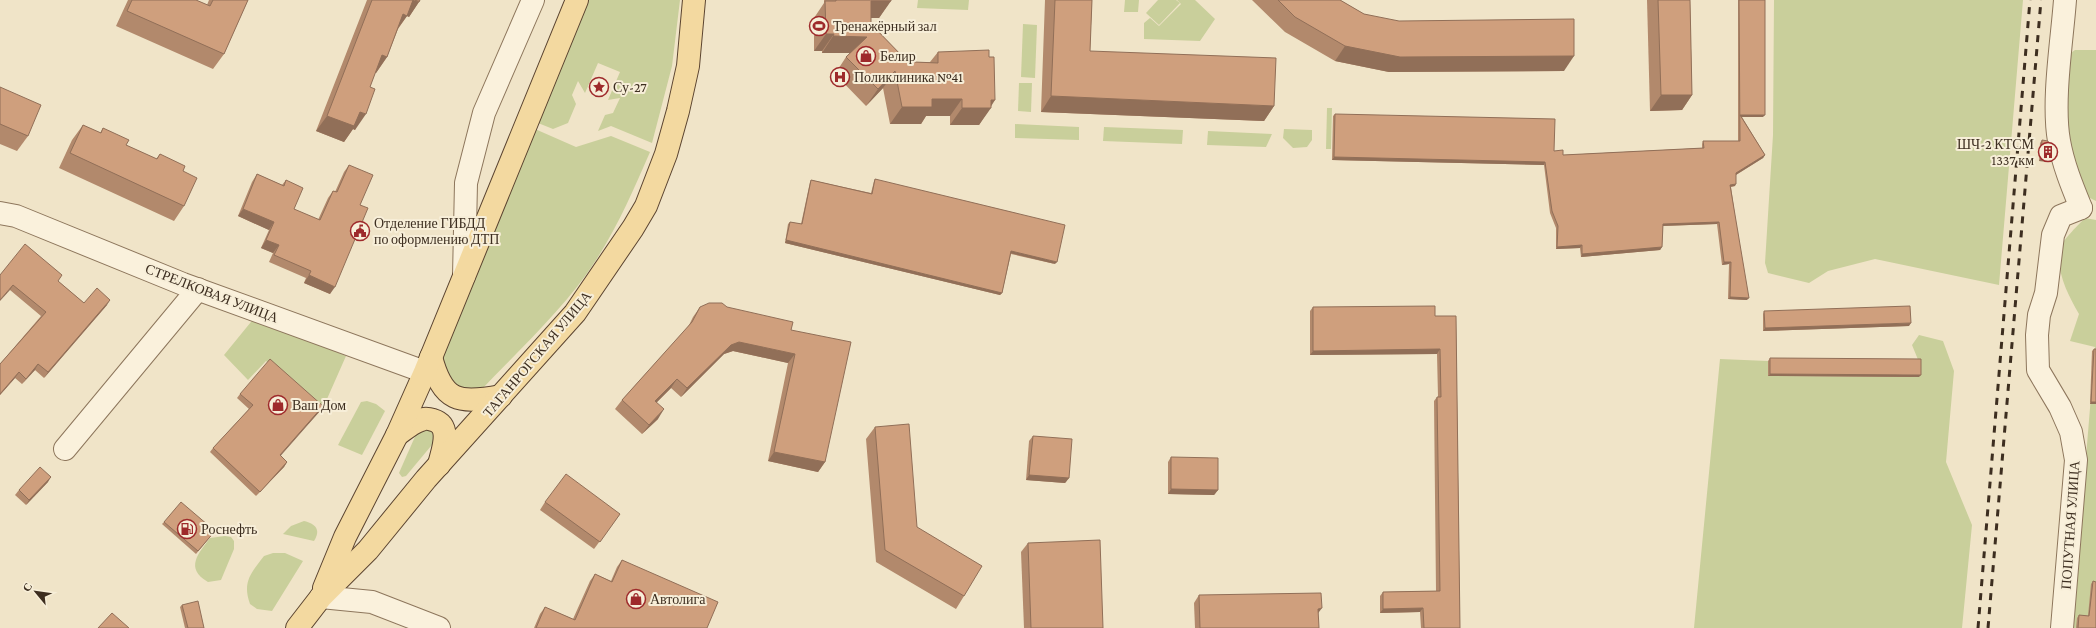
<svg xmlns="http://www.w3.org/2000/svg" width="2096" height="628" font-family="'Crimson Pro',serif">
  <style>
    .green { fill: #c9cf9b }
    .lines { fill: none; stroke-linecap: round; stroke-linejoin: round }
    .minor-casing { stroke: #8d765c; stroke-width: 24 }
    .primary-casing { stroke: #5b4430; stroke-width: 24 }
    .minor { stroke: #faf1dc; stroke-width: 22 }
    .primary { stroke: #f3d9a0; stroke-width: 22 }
    .rail { stroke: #3d2e20; stroke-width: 3; stroke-dasharray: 7 7; stroke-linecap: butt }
    .wall { fill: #b2896c }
    .shaded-wall { fill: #916f58 }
    .building { fill: #cf9f7d; stroke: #916f58 }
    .labels { text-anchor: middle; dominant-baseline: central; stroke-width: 4; stroke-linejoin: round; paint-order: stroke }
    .poi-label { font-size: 14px; fill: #3d2e20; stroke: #f7eed8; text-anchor: start }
    .street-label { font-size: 14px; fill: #3d2e20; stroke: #f7eed8 }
  </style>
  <rect width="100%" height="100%" fill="#f0e4c8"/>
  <g class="green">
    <path d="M589,0h91l-8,66 -20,77 -41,-17 -13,5 7,-16 8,-2 7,-15 -12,2 12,-28 -22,-9 -13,30 -7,-12 -6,14 4,9 -8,19 -15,6 -15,-6z"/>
    <path d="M918,0h51l-1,10 -51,-2z"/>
    <path d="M1125,0h14l-1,12h-14z"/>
    <path d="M1158,0h18l4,3 -21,22 -13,-12z"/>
    <path d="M1177,0h18l20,19 -15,22 -56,-2v-16l6,-5 9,8 22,-22z"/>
    <path d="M1774,0h249l-24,285 -124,-26 -47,12 -19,12 -41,-10 -3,-10 8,-128z"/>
    <path d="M1023,24l14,1 -2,53 -14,-1z"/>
    <path d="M2075,50h21v151l-8,-4 -18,-17 -5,-123z"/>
    <path d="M1019,83h13l-1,29 -13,-1z"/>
    <path d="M1327,108h5l-1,41h-5z"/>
    <path d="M1015,124l64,3v13l-64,-2z"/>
    <path d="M1104,127l79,3 -1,14 -79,-3z"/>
    <path d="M535,129l41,18 35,-11 39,16c-16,37 -32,74 -54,108 -29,46 -77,90 -115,130l-13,3 -24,-11 -2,-29z"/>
    <path d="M1284,129l28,1v10l-5,7 -14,1 -10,-10z"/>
    <path d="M1208,131l64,3 -6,13 -59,-2z"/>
    <path d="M2085,218l11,2v408h-24l23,-281 -25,-6 9,-27c-11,-19 -25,-45 -18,-68 3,-7 18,-22 24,-28z"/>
    <path d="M255,317l91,39 -23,52 -57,-47 -18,19 -24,-25z"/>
    <path d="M1919,335l24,6 11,30 -8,91 26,63 -10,103h-268l26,-269 48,2v15l151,1v-15l-7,-17z"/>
    <path d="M367,401l9,3 9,7 -23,44 -24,-10 23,-43z"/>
    <path d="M424,428l8,4 4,8 -30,36 -4,1 -3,-4 18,-41z"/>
    <path d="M304,521c12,3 17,9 10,20l-31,-7 8,-8z"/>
    <path d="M225,536l6,1 3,4v8l-13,31 -13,2c-24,-14 -9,-29 2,-44z"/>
    <path d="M273,553h12l18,8 -31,50 -15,-2 -7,-5c-8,-22 1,-31 14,-48z"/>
  </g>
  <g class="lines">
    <defs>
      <g id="minor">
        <path d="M2065,0c-3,41 -13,101 -6,141 4,23 13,45 22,67"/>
        <path d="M0,213l16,3 167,68 242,88"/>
        <path d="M464,276l2,-93 18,-70 49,-113"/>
        <path d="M65,449l133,-160"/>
        <path d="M321,597l51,5 67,26"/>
        <path d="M2062,628l14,-168 -5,-28 -11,-25 -22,-37 -1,-35 2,-20 7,-22 7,-58 8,-19 20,-8"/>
      </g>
      <g id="primary">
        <path d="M431,357c12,45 27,47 70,39"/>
        <path d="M397,435c7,-5 16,-13 24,-15 3,-2 9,-1 12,0 20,6 9,31 6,45"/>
        <path d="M324,588l21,-51 52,-102 28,-63 152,-372"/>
        <path d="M297,628l24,-31 47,-47 58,-71 149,-166 58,-85 13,-22 20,-52 12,-43 10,-45 6,-66"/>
      </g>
    </defs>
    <use href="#minor" class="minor-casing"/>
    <use href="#primary" class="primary-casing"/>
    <use href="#minor" class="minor"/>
    <use href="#primary" class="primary"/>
    <g class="rail">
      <path d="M1978,628l52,-628"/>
      <path d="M1988,628l53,-628"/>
    </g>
  </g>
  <g class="wall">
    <path d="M128,0h68l11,5 2,-5h39l-24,54 -11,15 -97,-43z"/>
    <path d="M367,0h53l-11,17 -2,-1 -9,13 -11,28 -11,16 -1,-1 -20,58 -2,-1 -9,13 -28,-11z"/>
    <path d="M824,0h67l-12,18h-8v6l34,35 9,3h16l8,-10 53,54 -12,19h-29v-9h-24l-5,8h-31l-7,-36 -17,18 -31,-32 11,-17 4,-4h-28v-2h-8v-33l10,-15z"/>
    <path d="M1045,0h47l-2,51 184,55 -10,15 -223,-9z"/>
    <path d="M1252,0h88l24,14 200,57 -175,1 -54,-11 -50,-29z"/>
    <path d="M1647,0h43l2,95 -10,15 -32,1z"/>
    <path d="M1738,0h27l-2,117h-21l23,38 -2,3 -27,17 -1,11 -4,1 16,113 -19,-1 1,-35 -7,1 -5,-41 -54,2 -1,21 -2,3 -79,7 -1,-9 -24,1v-21l-6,-15 -6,-48 -212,-5 1,-44 2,-2 219,37 9,4 139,-7v-4l1,-3h35z"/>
    <path d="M0,87l28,49 -11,15 -17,-7z"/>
    <path d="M83,125l17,8 3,-5 23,17 30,14 4,-5 23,17 1,35 -10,15 -115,-53 13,-28z"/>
    <path d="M2042,140l11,19 -2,3 -12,-1 1,-18z"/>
    <path d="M349,165l11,40 -30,89 -26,-11 2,-5 -37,-16 4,-9 -12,-5 8,-18 -31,-14 14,-34 5,-8 25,11 4,-5 8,29 24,11 10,-22 5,-7 2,1 9,-20z"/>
    <path d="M875,179l180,85 -44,-10 -9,39 -2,2 -215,-52 3,-19 2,-2 11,2 9,-42 1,-2 60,13 3,-12z"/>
    <path d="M0,275l58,6 26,22 23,2 -63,73 -9,-8 -13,14 -7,-6 -15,17v-31l41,-48 -31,-26z"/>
    <path d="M700,307h27l64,23 34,132 -7,10 -50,-11 20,-98 -55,-12 -9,3 -43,43 -10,-9 -14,14 1,17 -16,15 -27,-25 7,-9 66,-73 5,-10z"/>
    <path d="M1313,307l122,9h21l4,312h-39l-1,-16 -40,1v-17l3,-4 53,-1 -2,-190 3,-4h1l-1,-43 -127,1v-44z"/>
    <path d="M1764,311l145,15 -146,5v-17z"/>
    <path d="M2094,349h2v55h-6l2,-53z"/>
    <path d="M1770,358l149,19 -151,-1v-15z"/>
    <path d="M240,394l83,12 -3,5 -40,44 7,7 -3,5 -28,29 -46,-44 3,-4 36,-39 -12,-11z"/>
    <path d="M875,427l42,100 47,69 -8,13 -80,-47 -10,-123z"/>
    <path d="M1033,436l36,42 -4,5 -39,-3 3,-39z"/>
    <path d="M1171,457l47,33 -4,5 -46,-1v-32z"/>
    <path d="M48,482l-22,23 -11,-10 4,-5z"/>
    <path d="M545,502l75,12 -26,35 -54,-39z"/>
    <path d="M164,522l51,9 -19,23 -34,-30z"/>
    <path d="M1028,543l75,85h-79l-3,-76z"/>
    <path d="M622,560l85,68h-173l6,-14 5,-7 28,12 17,-38 5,-7 16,7 6,-14z"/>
    <path d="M2093,581l3,47h-20l1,-10 2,-3 9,1 3,-32z"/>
    <path d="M1199,595l120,33h-124l-1,-25z"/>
    <path d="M182,605l22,23h-19l-5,-21z"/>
  </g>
  <g class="shaded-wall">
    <path d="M413,0l6,2 -10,15 -2,-1 -11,15 -3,-2z"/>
    <path d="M871,1h20l-12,17h-20z"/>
    <path d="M826,34h8l-12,17h-8z"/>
    <path d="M833,36l34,1 -12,16h-33z"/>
    <path d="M1345,46l229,10 -10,15 -175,1 -54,-11z"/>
    <path d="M382,55l5,2 -11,16 -5,-3z"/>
    <path d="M895,71l-12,17 -17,18 12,-17z"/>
    <path d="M1661,95h31l-10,15 -32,1z"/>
    <path d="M1051,96l223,10 -10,15 -223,-9z"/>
    <path d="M932,99h30l-12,17h-24l-5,8h-31l12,-17z"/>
    <path d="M991,100h4l-5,8h1l-12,17h-29l12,-17z"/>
    <path d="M360,112l6,2 -11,16 -2,-1 -9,13 -28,-11 11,-15z"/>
    <path d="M1740,115h25l-2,2h-23z"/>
    <path d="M1765,155l-2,3 -29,18 2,-3z"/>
    <path d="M1334,157l211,5 -1,3 -212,-5z"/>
    <path d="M2041,158l12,1 -2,3 -12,-1z"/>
    <path d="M1736,184l-1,2 -7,1 2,-2z"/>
    <path d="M243,209l31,13 -5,8 -31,-14z"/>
    <path d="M1719,222l-2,2 -56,2 2,-2z"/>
    <path d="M266,240l13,5 -6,8 -12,-5z"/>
    <path d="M786,240l216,53 -2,2 -215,-52z"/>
    <path d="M1582,245l-2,3 -24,1 1,-2z"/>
    <path d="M1662,247l-2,3 -79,7 1,-3z"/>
    <path d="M1011,251l46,11 -2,2 -45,-11z"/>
    <path d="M1724,262h7l-2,2 -7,1z"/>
    <path d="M309,275l26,12 -5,7 -26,-11z"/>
    <path d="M13,285l-3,5 -10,11v-1z"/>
    <path d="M1730,297l19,1 -2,2 -19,-1z"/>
    <path d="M110,300l-3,5 -63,73 4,-6z"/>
    <path d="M1911,323l-2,3 -146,5 2,-3z"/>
    <path d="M739,342l56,12 -7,9 -55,-12 -9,3 -43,43 6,-9 44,-43z"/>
    <path d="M1440,349l-3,5 -127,1 3,-4z"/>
    <path d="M38,364l-3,6 -13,14z"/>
    <path d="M19,372l-4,6 -15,17v-1z"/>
    <path d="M1770,374l151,1 -2,2 -151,-1z"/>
    <path d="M677,379l-6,9 -22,22 6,-9z"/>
    <path d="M2091,402h5v2h-6z"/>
    <path d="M323,406l-3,5 -43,49 3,-5z"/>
    <path d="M664,409l-6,10 -16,15 7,-9z"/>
    <path d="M774,452l51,10 -7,10 -50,-11z"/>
    <path d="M287,462l-3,5 -28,29 4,-4z"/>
    <path d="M1029,475l40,3 -4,5 -39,-3z"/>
    <path d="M51,477l-3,5 -22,23 3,-5z"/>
    <path d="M1171,489l47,1 -4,5 -46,-1z"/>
    <path d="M1322,608l-6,8 2,-7z"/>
    <path d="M1423,608l-3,4 -40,1 3,-4z"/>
  </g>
  <g class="building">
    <path d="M132,0h64l14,6 3,-6h35l-24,54 -97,-43z"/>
    <path d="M372,0h41l-6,16 -4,-2 -16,43 -5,-2 -12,32 5,2 -9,25 -6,-2 -6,14 -27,-10z"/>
    <path d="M415,0h5l-1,2z"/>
    <path d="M836,0h55v1h-20v23l34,35 4,-3 5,6 24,1v-11l51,-2v7h5l1,43h-4v8h-29v-9h-30v8h-30l-7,-36 -17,18 -32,-32 21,-20 -34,-1 1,-2h-8l-1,-33h11z"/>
    <path d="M1055,0h37l-2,51 186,7 -2,48 -223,-10z"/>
    <path d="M1278,0h62l24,14 35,7 175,-2v37l-174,1 -55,-11 -50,-29z"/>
    <path d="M1658,0h32l2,95h-31z"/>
    <path d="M1739,0h26v115h-25l25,40 -29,18v11l-6,1 19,113 -19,-1 1,-35h-7l-5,-40 -56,2 -1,23 -80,7v-9l-25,2 1,-21 -6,-15 -7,-49 -211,-5 1,-43 220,5 -1,32 9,-1v5l141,-7 -1,-7h37z"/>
    <path d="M0,87l41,18 -13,31 -28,-12z"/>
    <path d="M83,125l18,8 2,-5 26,12 -3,5 31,14 3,-5 25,12 -2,5 14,7 -13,28 -114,-53z"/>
    <path d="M2042,140l6,1 5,18 -12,-1z"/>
    <path d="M349,165l24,10 -13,30 8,3 -33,79 -26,-12 2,-4 -37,-16 5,-10 -13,-5 8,-18 -31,-13 14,-35 27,12 2,-6 17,8 -9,21 26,11 13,-29 4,1z"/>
    <path d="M875,179l190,46 -8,37 -46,-11 -9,42 -216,-53 4,-18 12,2 9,-44 61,14z"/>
    <path d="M25,244l37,31 -4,6 26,22 13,-15 13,12 -62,72 -10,-8 -12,15 -7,-7 -19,22v-30l46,-52 -33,-27 -13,15v-25z"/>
    <path d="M709,303h13l5,4 66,15 -2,8 60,12 -26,120 -51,-10 21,-98 -56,-12 -8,3 -44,43 -10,-9 -22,22 9,8 -15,16 -27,-25 70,-78 8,-15z"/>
    <path d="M1435,306v10h21l4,312h-36l-1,-20 -40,1v-17l57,-1 -3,-194h4l-1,-48 -127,2v-44z"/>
    <path d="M1910,306l1,17 -146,5 -1,-17z"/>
    <path d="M2094,349h2v53h-5z"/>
    <path d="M1770,358l151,1v16l-151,-1z"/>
    <path d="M270,359l53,47 -43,49 7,7 -27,30 -47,-44 40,-43 -13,-11z"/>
    <path d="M909,424l8,103 65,39 -18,30 -79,-46 -10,-123z"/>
    <path d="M1033,436l39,3 -3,39 -40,-3z"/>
    <path d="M1171,457l47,1v32l-47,-1z"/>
    <path d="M40,467l11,10 -22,23 -10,-10z"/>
    <path d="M566,474l54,40 -20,28 -55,-40z"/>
    <path d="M181,502l34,29 -17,20 -34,-29z"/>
    <path d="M1100,540l3,88h-72l-3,-85z"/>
    <path d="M622,560l96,42 -11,26h-171l9,-21 30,13 20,-46 17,8z"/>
    <path d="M2093,581l3,1v46h-18l1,-13 10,1z"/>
    <path d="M1321,593l1,15 -4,1 1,19h-119l-1,-33z"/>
    <path d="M198,601l6,27h-16l-6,-23z"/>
    <path d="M112,613l17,15h-31z"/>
  </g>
  <defs>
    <symbol id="stadium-ring" viewBox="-11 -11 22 22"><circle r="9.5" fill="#f7eed8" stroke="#9e2a2b" stroke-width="1.5"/><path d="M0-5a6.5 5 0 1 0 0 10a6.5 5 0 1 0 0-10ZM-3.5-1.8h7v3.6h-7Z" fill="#9e2a2b"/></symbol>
    <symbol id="shop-ring" viewBox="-11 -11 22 22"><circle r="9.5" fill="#f7eed8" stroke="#9e2a2b" stroke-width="1.5"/><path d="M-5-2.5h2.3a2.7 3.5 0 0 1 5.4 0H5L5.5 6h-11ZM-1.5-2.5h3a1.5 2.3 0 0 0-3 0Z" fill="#9e2a2b"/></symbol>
    <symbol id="hospital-ring" viewBox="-11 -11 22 22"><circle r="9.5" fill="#f7eed8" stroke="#9e2a2b" stroke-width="1.5"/><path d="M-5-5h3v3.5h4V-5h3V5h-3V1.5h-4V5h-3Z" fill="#9e2a2b"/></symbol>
    <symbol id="sight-ring" viewBox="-11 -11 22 22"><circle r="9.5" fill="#f7eed8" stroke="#9e2a2b" stroke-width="1.5"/><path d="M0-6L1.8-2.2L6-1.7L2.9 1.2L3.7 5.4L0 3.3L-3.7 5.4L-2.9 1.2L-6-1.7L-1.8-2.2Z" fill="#9e2a2b"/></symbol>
    <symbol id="building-ring" viewBox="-11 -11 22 22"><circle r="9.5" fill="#f7eed8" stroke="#9e2a2b" stroke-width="1.5"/><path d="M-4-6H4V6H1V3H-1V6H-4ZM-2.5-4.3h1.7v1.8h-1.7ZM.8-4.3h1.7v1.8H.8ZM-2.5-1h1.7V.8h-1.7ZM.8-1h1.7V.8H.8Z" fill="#9e2a2b"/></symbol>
    <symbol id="civic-ring" viewBox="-11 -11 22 22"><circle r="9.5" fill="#f7eed8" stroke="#9e2a2b" stroke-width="1.5"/><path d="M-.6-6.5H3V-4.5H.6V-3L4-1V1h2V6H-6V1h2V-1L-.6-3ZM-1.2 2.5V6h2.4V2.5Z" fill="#9e2a2b"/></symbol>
    <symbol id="fuel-ring" viewBox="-11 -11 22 22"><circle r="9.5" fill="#f7eed8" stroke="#9e2a2b" stroke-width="1.5"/><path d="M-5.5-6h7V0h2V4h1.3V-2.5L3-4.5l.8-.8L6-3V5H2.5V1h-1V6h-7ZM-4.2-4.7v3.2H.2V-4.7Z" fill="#9e2a2b"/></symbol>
  </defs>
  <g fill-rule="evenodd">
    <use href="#stadium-ring" x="808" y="15" width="22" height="22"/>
    <use href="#shop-ring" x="855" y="45" width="22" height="22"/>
    <use href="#hospital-ring" x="829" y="66" width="22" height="22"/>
    <use href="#sight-ring" x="588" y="76" width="22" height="22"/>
    <use href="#building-ring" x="2037" y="141" width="22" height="22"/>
    <use href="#civic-ring" x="349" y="220" width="22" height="22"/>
    <use href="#shop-ring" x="267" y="394" width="22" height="22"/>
    <use href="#fuel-ring" x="176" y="518" width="22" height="22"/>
    <use href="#shop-ring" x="625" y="588" width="22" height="22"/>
  </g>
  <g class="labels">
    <g class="poi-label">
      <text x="833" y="26">Тренажёрный зал</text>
      <text x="880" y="56">Белир</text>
      <text x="854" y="77">Поликлиника №41</text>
      <text x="613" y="87">Су-27</text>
      <text x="2034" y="144" text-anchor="end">ШЧ-2 КТСМ<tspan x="2034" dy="16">1337 км</tspan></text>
      <text x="374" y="223">Отделение ГИБДД<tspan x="374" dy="16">по оформлению ДТП</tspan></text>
      <text x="292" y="405">Ваш Дом</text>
      <text x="201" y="529">Роснефть</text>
      <text x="650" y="599">Автолига</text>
    </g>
    <g class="street-label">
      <text transform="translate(212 293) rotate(21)">СТРЕЛКОВАЯ УЛИЦА</text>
      <text transform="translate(537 354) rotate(-50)">ТАГАНРОГСКАЯ УЛИЦА</text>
      <text transform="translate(2070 525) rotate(-86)">ПОПУТНАЯ УЛИЦА</text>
    </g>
  </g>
  <g transform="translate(36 592) rotate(299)" stroke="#f7eed8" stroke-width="3" paint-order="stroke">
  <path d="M0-3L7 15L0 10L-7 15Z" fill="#3d2e20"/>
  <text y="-6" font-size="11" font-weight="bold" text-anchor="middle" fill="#3d2e20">С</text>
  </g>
</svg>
